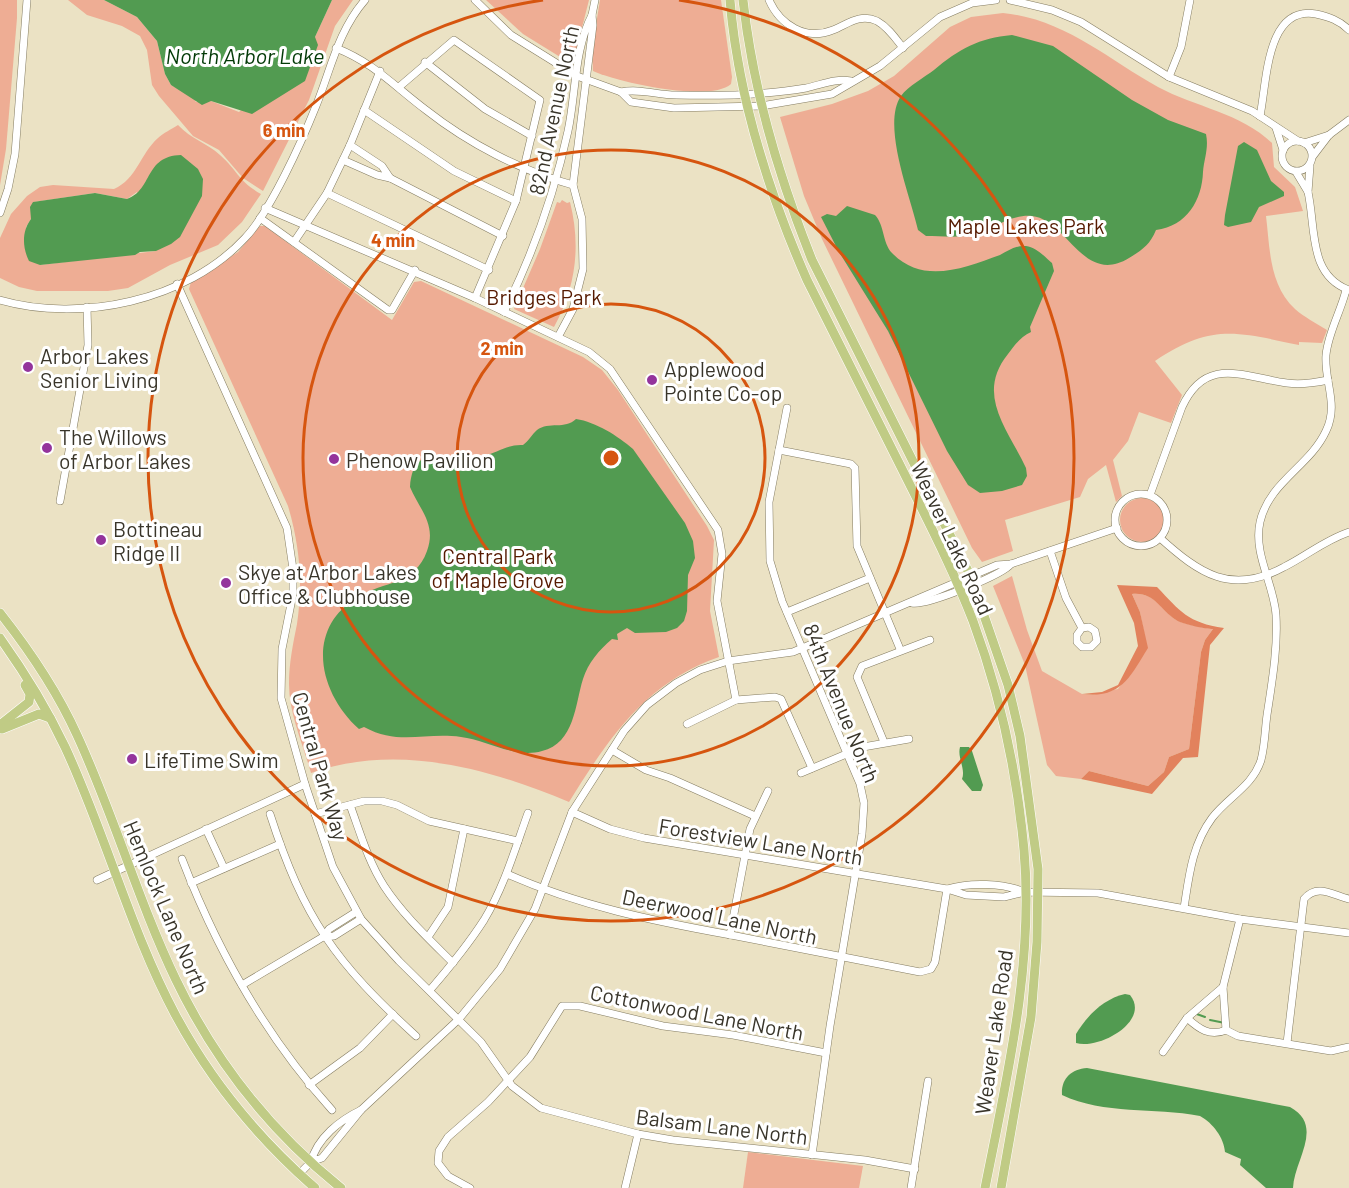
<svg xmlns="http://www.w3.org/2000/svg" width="1349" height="1188" font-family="Barlow,sans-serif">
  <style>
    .green { fill: #eead94; fill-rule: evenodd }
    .forest { fill: #e2825d }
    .water { fill: #529b51 }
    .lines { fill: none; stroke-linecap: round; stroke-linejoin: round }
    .stream { stroke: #529b51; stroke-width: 2 }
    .minor-casing { stroke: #847c61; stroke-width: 8 }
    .major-casing { stroke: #fff; stroke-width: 10 }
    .minor { stroke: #fff; stroke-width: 7 }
    .major { stroke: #c0cb85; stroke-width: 9 }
    .ring { fill: none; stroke: #d6550f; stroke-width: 3 }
    .poi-dot { fill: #94349c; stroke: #fff; stroke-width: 2 }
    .labels { text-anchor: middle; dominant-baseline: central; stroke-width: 6; stroke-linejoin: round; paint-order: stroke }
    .street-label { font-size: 21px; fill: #39352a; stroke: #fff }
    .park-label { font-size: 21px; fill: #561a00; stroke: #fff }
    .poi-label { font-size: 21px; fill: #39352a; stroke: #fff; text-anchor: start }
    .water-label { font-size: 22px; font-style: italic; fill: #033a07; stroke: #fff }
    .centre { fill: #d6550f; stroke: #fff; stroke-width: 3 }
    .ring-label { font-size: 18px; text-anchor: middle; font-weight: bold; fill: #d6550f; stroke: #fff; stroke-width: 6; stroke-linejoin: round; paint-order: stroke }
  </style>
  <rect width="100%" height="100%" fill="#ebe2c4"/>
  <g class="green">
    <path d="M0,0h17v18l-11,131 -6,36z"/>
    <path d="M68,0h36l33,17 20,24 8,33 6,11 21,11 4,6 15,-1 28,11 76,-75 17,-37h21l-18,26 -26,74 -46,91 -20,-13 -24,-28 -26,-14 -34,-40 -7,-11 -5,-35 -7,-14 -18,-10 -35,-11z"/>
    <path d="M486,0h103l-15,59 -9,1 -42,-26z"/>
    <path d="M600,0h121l11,77 -1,7c-21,19 -114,-2 -138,-13l-1,-22z"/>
    <path d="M1003,13c61,6 103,45 155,74 37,20 83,26 114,56l2,24 21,20 8,24 -37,5c4,32 3,69 29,93 9,8 21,14 32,21l-5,13 -23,-1v3c-62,-13 -88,-22 -144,16l27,34 -11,28 -32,-11 -11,29 -15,19 9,36 -6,6 -10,-37 -18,14 -8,18 -75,23 8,31 -31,11 -10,-14 -150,-309 -18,-43 -24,-79 52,-13 36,-13 26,-15 56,-49 21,-10z"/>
    <path d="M178,125c13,14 29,18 42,30 18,16 18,26 41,39l-19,28 -24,23 -48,20 -42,23 -20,3h-71l-18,-4 -19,-9v-40l11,-24 16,-18 13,-9 13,-2 61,4c23,-10 26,-35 44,-51 5,-5 14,-9 20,-13zM137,192l19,59 -116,14 -14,-38 5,-8 3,-17 61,-9 32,6z"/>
    <path d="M562,200l5,3 3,-1c11,44 6,85 -16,125l-40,-18 26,-60 17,-47 3,1z"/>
    <path d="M260,226h5l127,94 22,-38 7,-1 162,76 19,13 16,20 89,136 7,14 -4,71 9,46c-74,26 -110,81 -150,145 -81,-34 -172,-59 -258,-29 -8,-29 -22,-59 -22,-89 0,-21 4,-40 8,-60 6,-41 3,-77 -9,-118l-99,-217 2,-7 47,-30z"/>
    <circle cx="1142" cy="520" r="22"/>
    <path d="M1012,576l15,54 15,41 40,23 10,1 26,-6 29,-41 -7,-36 -8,-18c23,-2 28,15 44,26 5,3 31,9 37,9l-8,11 -4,12 -12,97 -20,8 -5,15 -16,14 -59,-15 -8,8 -25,-3 -9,-11 -22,-100 -32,-79z"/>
    <path d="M748,1152l115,14 -4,22h-116z"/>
  </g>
  <path class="forest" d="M1117,585l40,2c23,24 31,36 67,41l-14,17 -12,112 -15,1 -31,36 -71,-15 8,-8 59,15 16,-14 5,-15 20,-8 12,-97 4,-12 8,-11c-7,0 -32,-5 -37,-9 -17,-11 -21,-28 -44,-26l8,18 8,36c-18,29 -27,51 -66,46l20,-2 16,-7 20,-39 -4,-23z"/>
  <g class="water">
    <path d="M104,0h228l-17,37 3,8 -13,36 -53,33 -41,-13 -9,4 -31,-20 -6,-11 -8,-33 -20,-24z"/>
    <path d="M1012,35l41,11 79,54 36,20 38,14c3,14 -2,25 -3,38 -1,28 -16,54 -47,58 -6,15 -14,20 -27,28 -46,28 -61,-38 -97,-42 -22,-2 -40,14 -61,19 -14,3 -31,1 -45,1l-8,-6c-7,-32 -37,-105 -17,-134 7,-10 24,-19 33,-26 25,-21 45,-32 78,-35z"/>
    <path d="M1244,142l13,8 14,31 13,11v4l-25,11 -8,15 -23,5 -4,-2 1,-10 13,-69z"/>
    <path d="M181,155l17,14 5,10 -1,17 -22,41 -9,7 -15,7 -16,1 -5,3 -95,10 -11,-4c-7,-14 -7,-30 2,-42l-1,-12 3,-5 62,-9 32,6c26,-9 17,-43 54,-44z"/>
    <path d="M847,206l28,9c10,11 7,27 17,38 31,32 72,15 108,2 8,-4 16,-10 26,-9 10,1 19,11 26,17l2,8 -24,56 1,5c-10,4 -17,14 -23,22 -33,41 0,75 18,114l1,8 -5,9 -20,6 -22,2 -12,-8 -21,-34 -59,-120 -49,-79 -18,-35 6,-3 9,2z"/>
    <path d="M576,419c20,3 42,17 57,30l52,74 8,18 2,17 -7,17 -1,36 -3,10 -7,7 -11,4 -31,1 -8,-5 -10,6 1,6 -6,-1c-13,11 -24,24 -29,40 -8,25 -8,64 -41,72 -27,8 -55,-11 -81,-14 -37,-5 -62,9 -97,-10l-5,2c-40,-36 -55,-100 -1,-132 26,-16 57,-12 69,-46 10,-27 -8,-42 -17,-64 3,-50 43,-23 73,-31 14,-3 25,-12 40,-11 6,-4 9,-11 14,-15 12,-9 28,0 39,-11z"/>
    <path d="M960,747h9l3,4 11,34 -2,6h-9l-10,-12c4,-10 -5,-21 -2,-32z"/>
    <path d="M1125,994l5,1c21,26 -31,55 -54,48v-9c11,-18 27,-35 49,-40z"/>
    <path d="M1087,1068l203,39c35,19 4,53 3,81h-27l-26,-23 1,-6 -16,-7c-1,-14 -12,-29 -25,-36 -46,-9 -96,-1 -138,-21 -1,-16 9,-26 25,-27z"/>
  </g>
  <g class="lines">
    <g class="stream">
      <path d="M1194,1013l11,4"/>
      <path d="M1210,1020l15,3"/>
    </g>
    <defs>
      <g id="minor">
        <path d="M475,0l36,35 66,41 44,16 10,10 43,6 87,-2 71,-12 48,-28 60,-49 32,-14 24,-3"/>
        <path d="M769,0c11,25 37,41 64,30 15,-6 27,-17 44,-9 11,6 19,18 26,27"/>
        <path d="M1010,0l42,10 29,12 88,55 83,34 46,30"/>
        <path d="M592,15l3,-15"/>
        <path d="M336,48c38,15 58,38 90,62 42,33 95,61 147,75"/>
        <path d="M425,62l60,47 47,27"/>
        <path d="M1169,77l12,-30 9,-47"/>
        <path d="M399,87l55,-47 86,60 -24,101 -41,97"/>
        <path d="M621,92c18,-4 36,3 55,3 40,1 90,0 130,-7 15,-3 29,-10 45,-7"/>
        <path d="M364,110l90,61 62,30"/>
        <path d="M1260,116c7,-34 6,-111 56,-102 13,3 23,6 33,16"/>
        <path d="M1276,128l7,22"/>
        <circle cx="1297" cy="156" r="15"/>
        <path d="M1304,143l25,-8"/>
        <path d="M1313,156l16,-21 20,-15"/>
        <path d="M343,160l34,15 13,3 -8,-12 -32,-21"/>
        <path d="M1296,172l12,20 2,-26"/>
        <path d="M390,178l113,58"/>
        <path d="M1308,192c8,36 0,83 41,98"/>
        <path d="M327,193l162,77"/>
        <path d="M265,208l210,90 114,54 21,17 108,161 4,24 -5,47 19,99"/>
        <path d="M0,213l8,-24 7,-35 12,-154"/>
        <path d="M260,218l128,92h4l23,-40"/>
        <path d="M294,242l33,-49 23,-48 30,-74"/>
        <path d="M177,284l110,244 6,41v25l-11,55 -1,49 24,86 28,83 28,52 38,42 82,81 31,44 29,22 97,26 35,6 192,20 50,9"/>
        <path d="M0,300c80,23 187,1 245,-62 25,-26 57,-97 71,-132 15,-37 22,-75 49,-106"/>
        <path d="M504,312c29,-58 50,-117 64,-181 8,-37 6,-82 24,-116l1,10 -20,160 9,34 1,50 -10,40 -15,28"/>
        <path d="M787,408l-18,94 1,59 12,40 78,183 4,19 -2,31 -32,192 -18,129"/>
        <path d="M779,450l72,14 4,4 2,78 43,103"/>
        <circle cx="1141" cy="520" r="26"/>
        <path d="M1150,495l32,-88c24,-52 61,-30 105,-24 14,2 27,0 41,-3"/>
        <path d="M60,501l28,-156 -1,-38"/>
        <path d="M1160,538c39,35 71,58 124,29 22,-11 41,-27 65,-35"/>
        <path d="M1050,551l16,47 16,30 -5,7v7l5,5h9l6,-6 -2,-10 -6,-4 -7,1"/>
        <path d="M912,603c14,3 91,-28 99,-39"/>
        <path d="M787,612l83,-34"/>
        <path d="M687,724l49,-24 39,-3 6,2 31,69"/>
        <path d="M884,742l-27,-65 5,-11 68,-26"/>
        <path d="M612,750l34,20 24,8 85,38"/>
        <path d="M801,773l62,-26 46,-8"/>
        <path d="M350,805c10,27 18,56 34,81 19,29 45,53 69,77"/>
        <path d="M270,814c34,105 65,148 146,222"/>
        <path d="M315,814l49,-13h18l15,4 32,16 89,20"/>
        <path d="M206,829l18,39"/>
        <path d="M182,859c35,91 85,179 150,251"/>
        <path d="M507,874c72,32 147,47 224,61 63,12 126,25 189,37l11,-3 4,-7 12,-73 -303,-51 -34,-9 -38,-17"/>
        <path d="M97,880l208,-96"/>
        <path d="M191,883l89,-39"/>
        <path d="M1025,892c-22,-9 -55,-10 -78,-3l19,6 38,2 21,-5 73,1 142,26 109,14"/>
        <path d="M1184,908c5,-32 8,-63 28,-90 16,-21 41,-32 49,-58 4,-15 4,-31 6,-45 5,-33 11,-67 9,-100 -2,-31 -23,-61 -16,-93 9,-40 50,-56 66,-91 13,-27 -2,-49 0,-76 2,-22 15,-44 20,-65"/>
        <path d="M356,912l-27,17 -6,8 11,-1 27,-17"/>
        <path d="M730,935l20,-106 18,-38"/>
        <path d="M428,937l20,-30 16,-78"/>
        <path d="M242,985l81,-48"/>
        <path d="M430,990c19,-22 38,-45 54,-70 20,-33 31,-71 44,-107"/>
        <path d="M1187,1018c12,11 23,19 39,12l12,6 93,15 18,-4"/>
        <path d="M1226,1030l-3,-43 17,-68"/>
        <path d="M1287,1043l17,-144c13,-16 29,-4 45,0"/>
        <path d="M1163,1052l24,-34 36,-31"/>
        <path d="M309,1085l51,-37 33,-34"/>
        <path d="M361,1110l98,-91 41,-50 35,-60 37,-97 52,-81 23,-26 29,-22 24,-13 28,-9 65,-9 204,-87 14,-1 106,-36"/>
        <path d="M299,1174l12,-12 11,-4 39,-48c-21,10 -44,28 -50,52"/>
        <path d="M470,1188l-22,-12 -10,-13 1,-12 9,-14 40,-35 42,-45 32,-51h18l83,20 70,9 93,18"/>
        <path d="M625,1188l13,-54"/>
        <path d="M911,1188l17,-107"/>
      </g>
      <g id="major">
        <path d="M730,0c8,98 38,191 77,280 32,63 63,126 95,189 25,50 51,100 71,152 27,73 44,152 51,229 10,114 -17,227 -39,338"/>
        <path d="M743,0c10,91 35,175 69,260l158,315 38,110 12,51 18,133 -1,73 -6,75 -30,171"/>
        <path d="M0,613c30,38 57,78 77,122 37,80 61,166 99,245 39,81 95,152 165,208"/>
        <path d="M0,638c25,35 47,71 65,109 41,88 65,183 111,269 35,65 83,123 139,172"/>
        <path d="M0,725l29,-23 1,-8 -5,-9"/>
        <path d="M2,729l37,-15 11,4"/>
      </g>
    </defs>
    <use href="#minor" class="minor-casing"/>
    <use href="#major" class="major-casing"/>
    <use href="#minor" class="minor"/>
    <use href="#major" class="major"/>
  </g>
  <g class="ring">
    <circle cx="611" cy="458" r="154"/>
    <circle cx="611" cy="458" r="308"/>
    <path d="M679 0A463 463 0 1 1 543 0"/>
  </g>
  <g class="poi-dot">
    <circle cx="28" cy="367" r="6"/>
    <circle cx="652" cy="380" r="6"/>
    <circle cx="47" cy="448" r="6"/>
    <circle cx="334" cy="459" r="6"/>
    <circle cx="101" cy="540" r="6"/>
    <circle cx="226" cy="583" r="6"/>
    <circle cx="132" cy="759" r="6"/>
  </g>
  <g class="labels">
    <g class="street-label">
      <text transform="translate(553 110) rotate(-78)">82nd Avenue North</text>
      <text transform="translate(953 538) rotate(65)">Weaver Lake Road</text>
      <text transform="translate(842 703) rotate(68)">84th Avenue North</text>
      <text transform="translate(321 766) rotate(74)">Central Park Way</text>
      <text transform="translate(761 841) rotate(9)">Forestview Lane North</text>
      <text transform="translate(167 907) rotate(67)">Hemlock Lane North</text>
      <text transform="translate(720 916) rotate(12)">Deerwood Lane North</text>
      <text transform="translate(697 1012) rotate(11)">Cottonwood Lane North</text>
      <text transform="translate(993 1032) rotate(-82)">Weaver Lake Road</text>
      <text transform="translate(722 1126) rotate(7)">Balsam Lane North</text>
    </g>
    <g class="park-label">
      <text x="1026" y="225">Maple Lakes Park</text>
      <text x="544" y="296">Bridges Park</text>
      <text x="498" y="555">Central Park<tspan x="498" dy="24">of Maple Grove</tspan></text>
    </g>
    <g class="poi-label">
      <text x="40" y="355">Arbor Lakes<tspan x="40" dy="24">Senior Living</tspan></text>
      <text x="664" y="368">Applewood<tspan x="664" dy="24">Pointe Co-op</tspan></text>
      <text x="59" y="436">The Willows<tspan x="59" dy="24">of Arbor Lakes</tspan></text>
      <text x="346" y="459">Phenow Pavilion</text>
      <text x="113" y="528">Bottineau<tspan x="113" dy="24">Ridge II</tspan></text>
      <text x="238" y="571">Skye at Arbor Lakes<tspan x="238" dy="24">Office &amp; Clubhouse</tspan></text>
      <text x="144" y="759">LifeTime Swim</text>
    </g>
    <g class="water-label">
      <text x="245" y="55">North Arbor Lake</text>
    </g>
  </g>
  <circle cx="611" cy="458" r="9" class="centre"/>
  <g class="ring-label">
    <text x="284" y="137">6 min</text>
    <text x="393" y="247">4 min</text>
    <text x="502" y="355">2 min</text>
  </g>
</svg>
